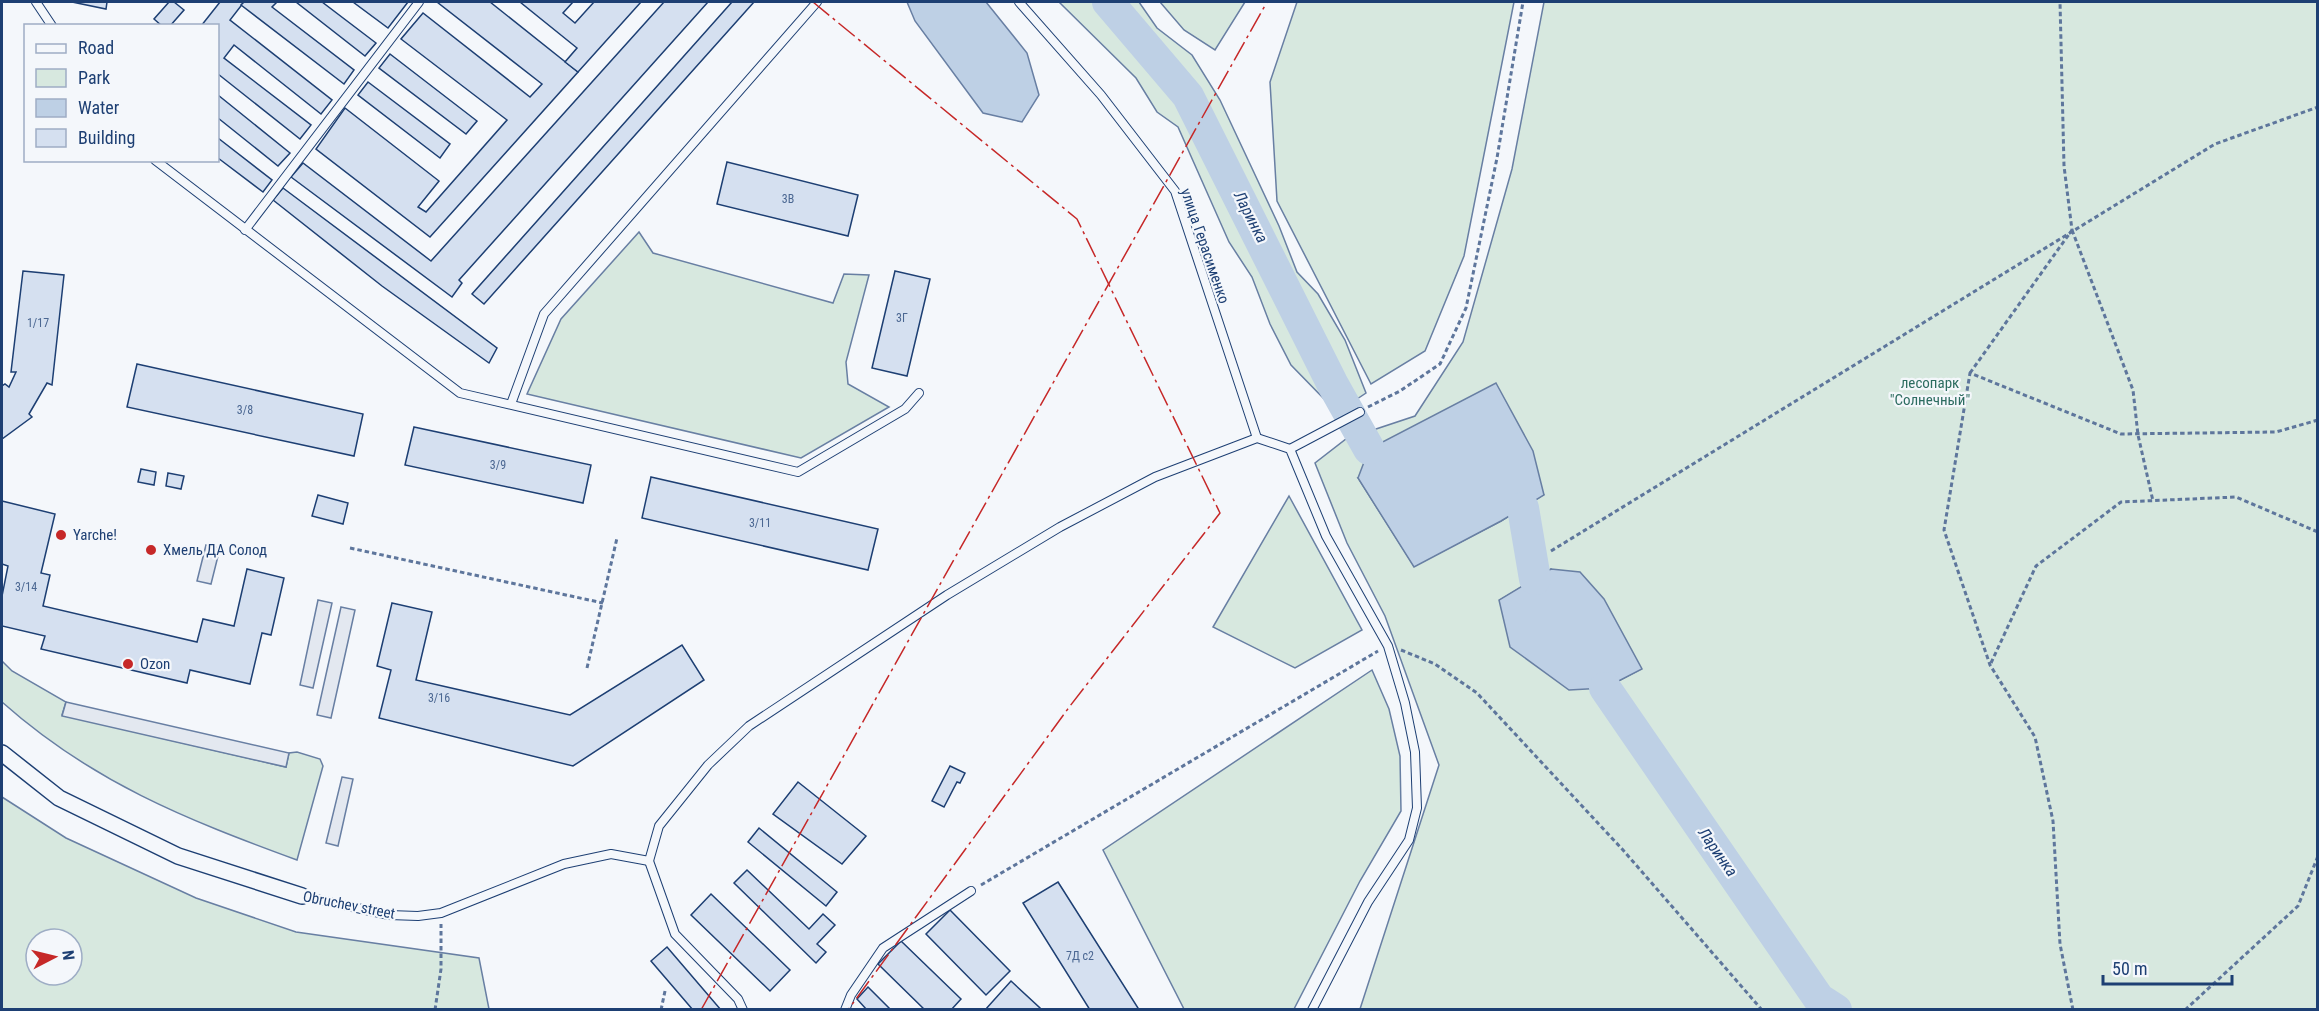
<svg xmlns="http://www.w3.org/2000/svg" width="2319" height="1011" font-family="'Roboto Condensed',sans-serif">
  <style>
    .green { fill: #d7e8df; stroke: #687fa3; stroke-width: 1.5; fill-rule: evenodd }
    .parking { fill: #e3e8f0; stroke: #687fa3; stroke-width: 1.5 }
    .water { fill: #bed0e5; stroke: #687fa3; stroke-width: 1.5 }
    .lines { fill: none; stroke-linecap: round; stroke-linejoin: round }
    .river { stroke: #bed0e5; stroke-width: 32 }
    .building { fill: #d5e0f0; stroke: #1d3f73; stroke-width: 1.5 }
    .lane-casing { stroke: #1d3f73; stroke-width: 10 }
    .street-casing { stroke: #1d3f73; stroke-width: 18 }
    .path { stroke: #5e769c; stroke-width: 3; stroke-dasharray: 4.5 3; stroke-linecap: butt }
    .lane { stroke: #f4f7fb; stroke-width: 8 }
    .street { stroke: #f4f7fb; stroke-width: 15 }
    .power { stroke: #c62828; stroke-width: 1.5; stroke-dasharray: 21 4.5 3 4.5; stroke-linecap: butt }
    .poi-dot { fill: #c62828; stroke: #f4f7fb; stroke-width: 2 }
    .labels { text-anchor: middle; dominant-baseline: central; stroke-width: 4.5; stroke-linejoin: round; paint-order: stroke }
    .number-label { font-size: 12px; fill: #4b6792 }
    .street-label { font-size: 15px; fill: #1d3f73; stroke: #f4f7fb }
    .park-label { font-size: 15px; fill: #2c6c60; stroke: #f4f7fb }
    .poi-label { font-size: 15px; fill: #1d3f73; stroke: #f4f7fb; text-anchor: start }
    .water-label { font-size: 16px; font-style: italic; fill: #1d3f73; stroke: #f4f7fb }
  </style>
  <rect width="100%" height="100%" fill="#f4f7fb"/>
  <g class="green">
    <path d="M1059,2h80l18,26 35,27 28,45 59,126 18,46 21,22 27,46 21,53 -24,16 -11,-3 -40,-41 -21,-41 -18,-47 -23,-35 -51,-115 -21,-15 -21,-34z"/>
    <path d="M1160,2h85l-30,48 -31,-20z"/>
    <path d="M1297,2h217l-50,254 -39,95 -54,33 -94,-183 -7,-119z"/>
    <path d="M1544,2h773v1007h-957l79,-244 -54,-149 -38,-73 -32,-80 31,-24 69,-23 48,-74 49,-173zM1358,478l185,17 -42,26 -87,45zM1551,569l90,100 -36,19 -105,-88z"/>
    <path d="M639,232l14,21 180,50 11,-29 25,1 -23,87 2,22 41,23 -88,51 -274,-64 34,-75z"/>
    <path d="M1289,496l73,134 -67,38 -82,-41z"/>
    <path d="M2,661l10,10 54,31 -4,13 224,52 3,-14 8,-1 23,7 3,7 -26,94c-112,-41 -205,-78 -295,-158z"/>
    <path d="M1372,670l17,39 11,47 1,55 -41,70 -66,128h-110l-81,-159z"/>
    <path d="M2,797l64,41 130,60 100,34 183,26 10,51h-487zM36,939h36v36h-36z"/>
  </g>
  <g class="parking">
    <path d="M206,545l14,3 -9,36 -14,-3z"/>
    <path d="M318,600l14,3 -19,85 -13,-3z"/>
    <path d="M341,607l14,3 -24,108 -14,-3z"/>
    <path d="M66,702l223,51 -3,14 -224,-51z"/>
    <path d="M342,777l11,2 -15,67 -12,-3z"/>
  </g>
  <g class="water">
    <path d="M907,2h79l41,51 12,42 -17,27 -39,-9 -68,-92z"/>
    <path d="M1496,383l37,68 11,44 -43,26 -87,46 -56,-89 11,-29z"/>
    <path d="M1551,569l29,3 24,27 38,70 -37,19 -36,2 -59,-43 -11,-47z"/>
  </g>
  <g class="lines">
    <g class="river">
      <path d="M1108,2l80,94 144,287 37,66"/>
      <path d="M1523,508l12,71"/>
      <path d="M1605,688l214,311 17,11"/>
    </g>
  </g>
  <g class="building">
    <path d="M72,2h35l-1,7z"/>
    <path d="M169,2h5l10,8 -14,16h-8l-8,-7z"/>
    <path d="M220,2h24l-14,18 102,80 -11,14 -87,-69 -10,13 87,67 -11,14 -82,-65v-48h-17z"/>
    <path d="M244,2h33l-5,5 82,63 -10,14 -103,-79z"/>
    <path d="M296,2h26l54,41 -11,13z"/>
    <path d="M353,2h55l-20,26z"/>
    <path d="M437,2h53l88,70 -148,165 -114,-88 29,-41 94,73 -21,26 8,5 81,-92 -106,-81 22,-26 107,84 12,-13z"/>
    <path d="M520,2h53l-10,11 12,10 19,-21h47l-63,70 -13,-10 12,-14z"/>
    <path d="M664,2h44l-249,278 3,3 -10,14 -161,-120 12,-14 128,98z"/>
    <path d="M732,2h22l-270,302 -12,-10z"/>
    <path d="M390,54l87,67 -11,13 -87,-66z"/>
    <path d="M368,82l82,62 -10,14 -82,-63z"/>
    <path d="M218,95l72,58 -12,13 -60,-48z"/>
    <path d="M218,138l54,42 -9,12 -45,-34z"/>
    <path d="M727,162l131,33 -10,41 -131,-32z"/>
    <path d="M283,188l214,160 -8,15 -107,-77 -109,-86z"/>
    <path d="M23,271l41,4 -12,110 -5,-2 -18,31 3,3 -30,22v-53l3,-2 4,3 7,-15h-5z"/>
    <path d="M895,271l35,8 -23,97 -35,-8z"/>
    <path d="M137,364l226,50 -9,42 -227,-49z"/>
    <path d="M414,427l177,38 -8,38 -178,-38z"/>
    <path d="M141,469l15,3 -2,13 -16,-3z"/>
    <path d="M168,473l16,3 -3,13 -15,-3z"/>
    <path d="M651,477l227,52 -10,41 -226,-52z"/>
    <path d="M318,495l30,8 -5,21 -31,-8z"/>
    <path d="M2,501l53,13 -14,59 9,2 -7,31 154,36 6,-23 31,7 13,-57 37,9 -13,57 -9,-2 -12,51 -60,-14 -3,13 -146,-34 4,-13 -43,-10v-30l6,-30 -6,-2z"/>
    <path d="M392,603l40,9 -16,68 154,35 112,-70 22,35 -131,86 -194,-48 12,-48 -14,-4z"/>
    <path d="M950,766l15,7 -5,10 -3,-1 -13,25 -12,-6z"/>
    <path d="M798,782l68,54 -24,28 -69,-50z"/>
    <path d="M759,828l78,64 -11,14 -78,-64z"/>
    <path d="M747,870l62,59 14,-15 12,11 -18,19 9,8 -10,11 -82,-80z"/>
    <path d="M1058,882l80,126 -3,2h-45l-67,-107z"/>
    <path d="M711,894l79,76 -20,21 -79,-76z"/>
    <path d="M950,910l60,61 -24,24 -60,-61z"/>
    <path d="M901,941l60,58 -10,11h-26l-47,-46z"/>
    <path d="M667,947l54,63h-28l-42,-49z"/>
    <path d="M1011,981l29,27 -1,2h-54z"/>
    <path d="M868,987l23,23h-24l-10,-11z"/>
  </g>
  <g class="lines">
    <defs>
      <g id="lane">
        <path d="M36,2l16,24"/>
        <path d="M1019,2l82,93 74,96 82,247"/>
        <path d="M155,160l305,233 338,79 107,-63 14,-16"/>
        <path d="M245,230l174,-228"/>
        <path d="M511,404l33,-90 273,-312"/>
        <path d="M1290,449l70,-37"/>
        <path d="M649,861l10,-35 49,-61 41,-39 198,-131 113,-68 95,-50 102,-39 33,11 36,87 62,110 17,57 10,49 2,56 -8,32 -41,62 -56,108"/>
        <path d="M649,861l26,73 63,65 5,11"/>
        <path d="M302,896l87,19 29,1 23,-3 123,-49 47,-10 38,7"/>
        <path d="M845,1010l6,-15 32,-47 88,-57"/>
      </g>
      <path id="street" d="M2,753l57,45 119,58 124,40"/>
    </defs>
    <use href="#lane" class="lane-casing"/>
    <use href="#street" class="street-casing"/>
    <g class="path">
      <path d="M2072,230l61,160 5,45 15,66"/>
      <path d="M1970,373l102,-143 -8,-64 -4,-164"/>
      <path d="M1368,407l32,-16 40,-27 26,-56 31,-150 26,-156"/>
      <path d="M350,548l253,55"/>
      <path d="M1551,551l664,-407 103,-37"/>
      <path d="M1401,650l34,14 42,29 146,157 139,160"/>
      <path d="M1991,663l45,-97 85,-64 115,-5 82,35"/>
      <path d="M587,668l30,-130"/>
      <path d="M981,885l397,-234"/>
      <path d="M435,1010l6,-41v-45"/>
      <path d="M661,1010l4,-19"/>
      <path d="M2073,1010l-13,-66 -7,-123 -18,-84 -45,-72 -46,-135 26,-157 151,61 155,-2 42,-12"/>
      <path d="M2185,1010l113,-104 20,-50"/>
    </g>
    <use href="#lane" class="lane"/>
    <use href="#street" class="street"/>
    <g class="power">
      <path d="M813,2l264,217 143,294 -150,193 -222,304"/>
      <path d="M701,1010l566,-1008"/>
    </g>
  </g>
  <g class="poi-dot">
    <circle cx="61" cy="535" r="6"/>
    <circle cx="151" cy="550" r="6"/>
    <circle cx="128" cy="664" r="6"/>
  </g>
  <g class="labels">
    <g class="number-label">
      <text x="788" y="199">3В</text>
      <text x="902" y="318">3Г</text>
      <text x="38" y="323">1/17</text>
      <text x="245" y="410">3/8</text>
      <text x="498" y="465">3/9</text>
      <text x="760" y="523">3/11</text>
      <text x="26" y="587">3/14</text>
      <text x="439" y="698">3/16</text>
      <text x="1080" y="956">7Д с2</text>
    </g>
    <g class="street-label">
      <text transform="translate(1205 246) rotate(71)">улица Герасименко</text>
      <text transform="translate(349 905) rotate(11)">Obruchev street</text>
    </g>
    <g class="park-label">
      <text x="1930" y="383">лесопарк<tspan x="1930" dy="17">"Солнечный"</tspan></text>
    </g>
    <g class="poi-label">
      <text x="73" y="535">Yarche!</text>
      <text x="163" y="550">Хмель ДА Солод</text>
      <text x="140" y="664">Ozon</text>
    </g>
    <g class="water-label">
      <text transform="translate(1251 217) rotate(63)">Ларинка</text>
      <text transform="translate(1718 852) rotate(55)">Ларинка</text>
    </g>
  </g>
  <rect width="2319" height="1011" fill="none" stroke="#1d3f73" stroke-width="6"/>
  <rect x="24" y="24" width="195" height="138" fill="#f4f7fb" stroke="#9eadc5" stroke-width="1.5"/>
  <rect x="36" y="44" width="30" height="9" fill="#f4f7fb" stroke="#9eadc5" stroke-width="1.5"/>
  <text x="78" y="54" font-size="18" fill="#1d3f73">Road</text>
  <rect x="36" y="69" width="30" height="18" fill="#d7e8df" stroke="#9eadc5" stroke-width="1.5"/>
  <text x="78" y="84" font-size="18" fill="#1d3f73">Park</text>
  <rect x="36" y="99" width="30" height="18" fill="#bed0e5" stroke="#9eadc5" stroke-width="1.5"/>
  <text x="78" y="114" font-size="18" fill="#1d3f73">Water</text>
  <rect x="36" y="129" width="30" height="18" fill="#d5e0f0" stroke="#9eadc5" stroke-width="1.5"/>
  <text x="78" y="144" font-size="18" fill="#1d3f73">Building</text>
  <g transform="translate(54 957) rotate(83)"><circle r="28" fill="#f4f7fb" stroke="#9eadc5" stroke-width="1.5"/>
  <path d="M0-4.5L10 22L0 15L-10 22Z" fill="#c62828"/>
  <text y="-9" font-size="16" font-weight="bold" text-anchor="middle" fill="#1d3f73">N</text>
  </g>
  <path d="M2103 975v9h129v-9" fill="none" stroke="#1d3f73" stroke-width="3"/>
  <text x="2112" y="975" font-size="18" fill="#1d3f73" stroke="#f4f7fb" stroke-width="4.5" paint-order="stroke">50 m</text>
</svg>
